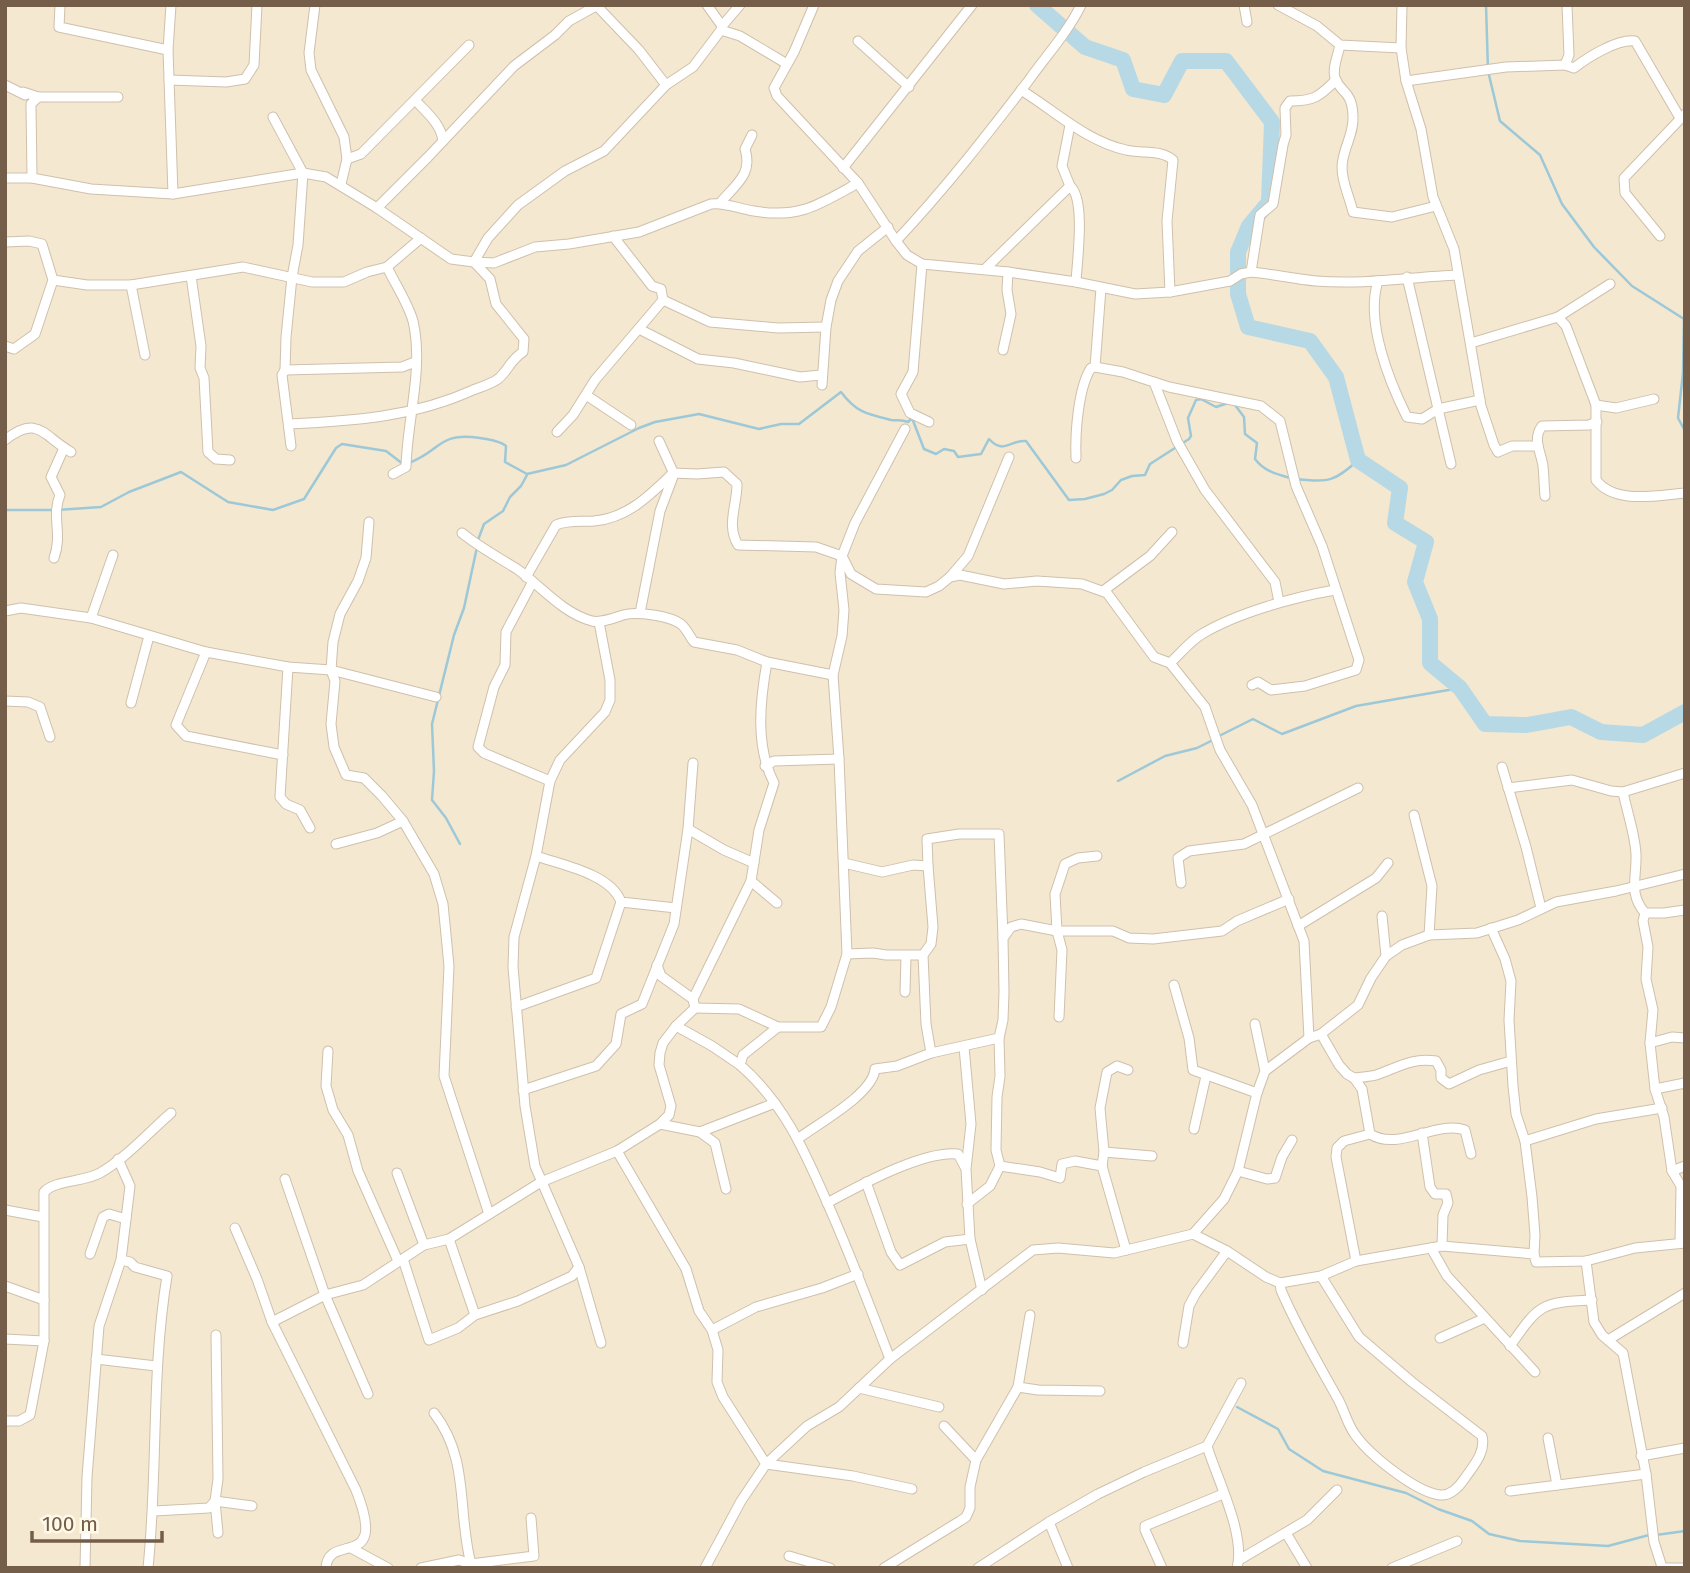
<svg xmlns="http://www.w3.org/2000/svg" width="1690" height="1573" font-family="'Fira Sans',sans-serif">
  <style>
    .residential { fill: #f4e8d1 }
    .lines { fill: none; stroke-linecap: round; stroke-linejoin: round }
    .stream { stroke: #9dc8d7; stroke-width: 2.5 }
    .river { stroke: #b7d9e5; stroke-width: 16 }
    .street-casing { stroke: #cfc0ac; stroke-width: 11 }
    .street { stroke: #fff; stroke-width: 9 }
  </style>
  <rect width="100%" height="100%" fill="#fcf5e2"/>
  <rect class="residential" x="5" y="5" width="1680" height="1563"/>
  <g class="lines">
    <g class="stream">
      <path d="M1486,5l2,66 12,50 40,34 22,49 32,43 38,39 52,33 -1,54 -5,45 7,13"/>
      <path d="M1235,405l9,12 1,17 12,9 -2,16c9,12 21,15 35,19"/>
      <path d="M409,463c34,-13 28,-31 71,-25 10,2 18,2 26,8l-1,16 22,12 39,-9 73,-37 16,-6 44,-8 60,15 22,-5h18l42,-32c15,20 25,22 50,28 6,1 10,-1 17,2l4,-4 12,31 12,5 8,-5 10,2 4,6 23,-3 8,-15c15,16 20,1 37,2l43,59 16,-1 19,-5 8,-4 9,-10 11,-4 13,-1 5,-11 39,-25 2,-3 -3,-18 8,-18 5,-1 15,8 12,-4"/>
      <path d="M1297,479c31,4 39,2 61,-19"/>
      <path d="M5,510h52l44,-3 28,-15 52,-20 47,30 45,8 31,-11 32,-51 6,-4 44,7 17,13"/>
      <path d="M478,540l6,-16 19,-13 7,-14 11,-11 6,-11"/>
      <path d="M1219,736l34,-17 29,15 74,-28 104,-18"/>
      <path d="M1118,781l47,-25 32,-8 16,-8"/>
      <path d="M460,844l-14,-26 -14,-18 2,-29 -2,-47 22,-89 10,-27 13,-61"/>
      <path d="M1237,1407l41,22 11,20 34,22 83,22 32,16 34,12 17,13 31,7 88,5 41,-11"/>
      <path d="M1656,1535l29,-4"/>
    </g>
    <path class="river" d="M1037,5l48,42 38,13 10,29 31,6 18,-34h44l46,61 -3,80 -20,24 -11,26v42l10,33 62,14 26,36 22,83 42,28 -5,35 31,19 -11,40 15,37v44l30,25 25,36 42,1 44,-8 30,15 42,3 42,-23"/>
    <defs>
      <g id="street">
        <path d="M60,5l-1,22 109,23"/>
        <path d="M171,5l-3,45 5,144"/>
        <path d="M315,5l-6,48 2,17 33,67 3,22 -6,25"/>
        <path d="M596,5l43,45 27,35"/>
        <path d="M814,5l-20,47 -20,36 3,8 81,87"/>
        <path d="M1244,5l3,17"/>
        <path d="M1278,5l39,21 23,19 61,3"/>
        <path d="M1402,5l-1,43 5,33 15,48 12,68 21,52 27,157 13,39 4,7 14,-6h26"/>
        <path d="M722,26l18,-21"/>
        <path d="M721,30l19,6 47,28"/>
        <path d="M858,41l51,46"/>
        <path d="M1340,45c-2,10 -8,23 -5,33 6,16 17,12 18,38 1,16 -7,27 -10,43 -4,17 6,36 10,53l39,5 44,-11"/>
        <path d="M1565,65l9,3c14,-11 43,-29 61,-27l45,77"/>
        <path d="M169,80l57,2 19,-3 9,-14 3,-60"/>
        <path d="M1406,81l100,-14 59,-2 4,-10 -2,-50"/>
        <path d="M5,85l20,10"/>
        <path d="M1021,90c34,21 65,51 105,60 15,4 35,-1 47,10l-6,61 3,71"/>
        <path d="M23,92l15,5h80"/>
        <path d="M416,101c11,12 25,23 27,40"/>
        <path d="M273,117l30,56 -5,72 -6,32 -6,60 -1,33 -3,5 9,71"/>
        <path d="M347,159l14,-5 108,-109"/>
        <path d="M843,168l129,-163"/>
        <path d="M5,178h27l59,11 82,5 130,-21 23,4 51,31 74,51 23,3 20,1 41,-16 34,-3 70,-12 72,-28c14,-2 28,5 43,7 46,8 66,-7 104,-28l38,58c48,-51 91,-106 133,-161 17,-24 39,-48 52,-75"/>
        <path d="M32,178l-1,-74 7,-7"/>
        <path d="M1070,186c16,13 7,75 6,96"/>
        <path d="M721,202c15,-18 32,-28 24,-53l7,-14"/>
        <path d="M377,208l51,-51 86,-91 41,-31 14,-14 27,-15"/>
        <path d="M1660,236l-35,-43 -1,-15 61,-64"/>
        <path d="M896,241l11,14 15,9 86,8 68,10 59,12 35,-2 60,-11 11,-7 10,-2c22,2 43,7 65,9 47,4 95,-4 142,-6"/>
        <path d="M5,242l24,-1 13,3 11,36 -18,54 -21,15 -9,-3"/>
        <path d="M922,264l-9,108 -12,22 9,19 19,9"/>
        <path d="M387,267c8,17 21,36 26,54 11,47 -6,99 -7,146l-13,7"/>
        <path d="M985,269l85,-83 -8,-20 8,-41"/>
        <path d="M1251,272l8,-51 1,-6 13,-11 10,-59 3,-10 -1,-27 5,-7c24,0 29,-4 46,-21"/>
        <path d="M191,276l10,70 -1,22 4,10 4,74 8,7 14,1"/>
        <path d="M1407,277l44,187"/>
        <path d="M53,280l34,5h44l112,-18 69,15h32l23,-10 20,-5 34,-29"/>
        <path d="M1378,281c-13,40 11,100 29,136l15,2 16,-10 42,-9"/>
        <path d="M131,285l14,70"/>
        <path d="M663,300l47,22 68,6 48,-1"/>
        <path d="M1558,317l8,9 30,79v75c19,25 62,15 89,13"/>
        <path d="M639,329l59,30 36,4 66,14 21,-2"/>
        <path d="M1471,343l87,-26 52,-33"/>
        <path d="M1003,350l8,-36 -4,-24 1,-18"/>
        <path d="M1095,367l28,5 46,15 92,19 19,15 16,65 26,60 37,114 -3,10 -51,16 -34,4 -13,-8 -6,3"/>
        <path d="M285,370l117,-3 13,-5"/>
        <path d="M1154,382l23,59 28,49 70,92 4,20"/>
        <path d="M822,385l4,-58 5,-27 7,-19 20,-30 30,-24"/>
        <path d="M586,395l45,30"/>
        <path d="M1596,405l20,3 38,-9"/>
        <path d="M289,424c64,-3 125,-7 184,-34 8,-3 18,-6 25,-11 10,-8 12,-19 25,-27l1,-13 -28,-35 -6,-25 -16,-17 14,-24 30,-33 47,-34 39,-20 62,-66 27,-18 28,-37 1,-4 -15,-21"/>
        <path d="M557,432l16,-17 22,-35 68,-80 -2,-11 -9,-3 -39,-50"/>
        <path d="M5,440c33,-26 38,-4 66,12"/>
        <path d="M1076,458c-1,-24 2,-70 15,-90l4,-1 6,-79"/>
        <path d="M1545,496c-1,-10 -1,-21 -2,-30 -2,-14 -11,-27 -1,-40l47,-1 8,-3"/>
        <path d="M369,522l-3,36 -8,23 -18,33 -7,28 -2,28 4,11 -4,43 3,23 12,28 18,3 18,18 21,25 31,53 9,30 6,62 -5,110 45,138"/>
        <path d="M462,533c17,14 36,24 55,36 24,17 45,44 75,52 10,2 22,-3 31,-6 14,-4 47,1 58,9 5,4 9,13 13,18l43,8 30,12 66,13"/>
        <path d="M54,558c9,-25 -3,-41 6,-63l-9,-18 13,-29"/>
        <path d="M526,577l30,-52c12,-5 25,-3 38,-4 34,-3 56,-26 79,-48l24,1 27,-2 13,12c0,22 -11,41 1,61l78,2 26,9 9,18 25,15 50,3 13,-6 11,-9 10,-2 44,9 33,-3 45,3 25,9 47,64 16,6 35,44 15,43 32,55 52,136 5,97"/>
        <path d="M950,577l18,-21 41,-99"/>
        <path d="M532,583l-26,49 -1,33 -11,22 -16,60 6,6 66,28"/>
        <path d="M1103,591l47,-35 22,-24"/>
        <path d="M5,611l16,-3 70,10 115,34 82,15 43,3 105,27"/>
        <path d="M640,613l20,-102 14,-37 -15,-33"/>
        <path d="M91,618l22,-63"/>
        <path d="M599,622l11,58v20l-5,12 -45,48 -10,21 -14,75 -22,81 -1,30 12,139 10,60 44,101 22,76"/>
        <path d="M206,652l-30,73 10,11 97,19"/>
        <path d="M1170,663c10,-9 20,-22 32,-29 35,-21 92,-37 133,-44"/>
        <path d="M288,667l-8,130 6,7 14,6 10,18"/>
        <path d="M5,701l23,1 12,5 10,30"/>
        <path d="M131,703l18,-67"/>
        <path d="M765,766l9,-5 65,-2"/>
        <path d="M1502,767l24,80 15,61"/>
        <path d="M1508,788l64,-8 39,11 12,1c4,20 12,42 13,62 1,24 -8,39 9,59h19l21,-3"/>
        <path d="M1623,792l62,-19"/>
        <path d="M1414,815l18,71 -3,49"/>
        <path d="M688,829l36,21 30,13"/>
        <path d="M336,844l41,-11 26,-12"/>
        <path d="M536,856c26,9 75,18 85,46l55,6"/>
        <path d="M844,863l38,9 31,-7 15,1 -1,-27 32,-5h40l4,104"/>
        <path d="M928,866l5,61 -2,17 -8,11 3,69 5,29 68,-15"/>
        <path d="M751,881l26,22"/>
        <path d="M1181,883l-3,-25 11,-7 55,-7 114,-56"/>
        <path d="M1645,913l-2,8 5,26 -2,32 7,31 -3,33 5,46 9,28 8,54 9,15 -1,57"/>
        <path d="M1382,916l4,40"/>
        <path d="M1298,926l78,-48 12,-15"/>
        <path d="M1491,928l14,31 6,22 -2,39 4,66 3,28 9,27 7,56 3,38 -1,19"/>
        <path d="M847,954l26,-1 13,2h37"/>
        <path d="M657,965l4,11 32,23"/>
        <path d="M1174,985l15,53 4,32 64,23"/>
        <path d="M905,992l1,-36"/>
        <path d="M516,1007l80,-29 25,-76"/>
        <path d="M695,1008l44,1 39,18h43l10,-20 16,-53 -8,-195 -6,-84 9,-39 2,-26 -4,-37 2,-17 13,-33 50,-94"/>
        <path d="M1059,1017l3,-67 -5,-19 -2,-37 10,-30 13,-6 19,-2"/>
        <path d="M1255,1024l10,47"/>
        <path d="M676,1026l36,20 28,19"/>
        <path d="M778,1027l-35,28 -3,10c46,40 66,90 90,144 22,50 41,100 60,150"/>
        <path d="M1321,1034l18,31 8,9 7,4 8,11 8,45c29,18 65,-14 95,-4l6,24"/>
        <path d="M1650,1043l22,-6 13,1"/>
        <path d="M964,1047l7,77 -5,45 4,70 12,51"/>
        <path d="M328,1051l-2,35 7,24 15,25 10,36 40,90"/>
        <path d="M1354,1078c7,-1 15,-1 22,-3 21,-7 36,-18 60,-14l5,9v8l8,6 30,-14 32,-9"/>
        <path d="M1655,1089l30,-6"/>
        <path d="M523,1090l73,-24 20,-22 5,-30 21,-10 32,-80 14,-95 5,-66"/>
        <path d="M660,1124l40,8 75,-29"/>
        <path d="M1194,1129l12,-53"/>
        <path d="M700,1132l15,11 11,46"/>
        <path d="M1422,1133l8,54 5,7h11l2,9 -5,12 -1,31"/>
        <path d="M799,1138c20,-15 74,-44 76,-69l22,-3 34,-13"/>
        <path d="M1525,1141l71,-22 66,-11"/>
        <path d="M617,1151l69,118 13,42 13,19 6,20 -1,32 6,15 43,67 87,12 59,13"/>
        <path d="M1104,1152l48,4"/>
        <path d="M1000,1166l-4,-16 1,-53 3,-21 -1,-38 4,-18 1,-28 -1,-54 8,-11 10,-3 36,7h56l16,7 24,1 69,-8 15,-10 52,-22"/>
        <path d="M1102,1166l2,-14 -4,-44 7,-36 10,-6 11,4"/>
        <path d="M1238,1171l29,8 8,-1 7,-21 10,-17"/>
        <path d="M1672,1171l13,-5"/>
        <path d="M397,1173l27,72"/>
        <path d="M285,1179l40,116 43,99"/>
        <path d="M866,1182l25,70 9,13 45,-23 25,-3"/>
        <path d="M827,1203c32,-17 96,-53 131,-49l7,13"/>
        <path d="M967,1204l23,-18 10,-20 40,6 20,6 2,-14 13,-3 27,5 24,84"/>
        <path d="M5,1210l38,7"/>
        <path d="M235,1228l22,51 15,43 84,168c33,83 -28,41 -30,78"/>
        <path d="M1193,1234l31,-35 14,-28 19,-78 8,-22 44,-33 12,-4 37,-29 13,-27 15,-22 16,-11 27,-10 48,-2 41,-13 38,-18 60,-11 69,-17"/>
        <path d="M449,1239l26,76"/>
        <path d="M1431,1248l16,28 88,96"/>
        <path d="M90,1254l13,-37 6,-3 17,5"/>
        <path d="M403,1259l26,81 29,-12 17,-13 43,-14 54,-25 7,-9"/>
        <path d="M121,1260l9,2 5,5 32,9c-16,97 -9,195 -19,292"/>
        <path d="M1356,1261l-20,-104 1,-9 7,-7 26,-7"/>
        <path d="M1586,1261l8,61 8,13 21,18 23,121 8,68 8,25"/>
        <path d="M1280,1283l1,7c16,38 37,73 57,109 6,11 9,24 16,34 13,20 61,59 86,62 11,1 19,-8 25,-17 9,-13 21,-26 17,-42l-70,-54 -53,-45 -38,-61"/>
        <path d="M5,1286l39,14"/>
        <path d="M272,1322l53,-27 38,-10 61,-40 25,-6 92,-57 76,-31 43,-27 9,-9 2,-9 -12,-41 1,-12 3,-10 13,-17 19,-18 -2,-9 58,-118 8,-51 15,-47c-19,-37 -14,-82 -7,-121"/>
        <path d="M712,1330l44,-23 66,-19 36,-14"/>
        <path d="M216,1335l2,144 -3,22 3,32"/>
        <path d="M1440,1338l45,-20"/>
        <path d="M5,1339l39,2"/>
        <path d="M1608,1340l77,-47"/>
        <path d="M1183,1343l6,-37 7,-13 31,-42"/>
        <path d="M1510,1346c29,-41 30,-44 82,-46"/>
        <path d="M96,1359l60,7"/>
        <path d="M1018,1387l20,3 62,1"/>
        <path d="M859,1388l80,19"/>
        <path d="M434,1413c36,46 23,99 37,151"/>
        <path d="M5,1421h14l11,-6 14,-74v-149c11,-12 40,-10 56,-19 26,-15 48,-40 71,-60"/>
        <path d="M944,1426l32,34"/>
        <path d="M1548,1438l9,47"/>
        <path d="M1207,1446c10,33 39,89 30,122"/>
        <path d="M1641,1456l44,-8"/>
        <path d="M1510,1491l136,-17"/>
        <path d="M215,1501l37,5"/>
        <path d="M154,1511l55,-3 6,-7"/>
        <path d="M1049,1522l19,46"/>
        <path d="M1286,1533l21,35"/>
        <path d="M351,1548l37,20"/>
        <path d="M789,1556l41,12"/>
        <path d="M1239,1560l68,-40 30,-30"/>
        <path d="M85,1568l2,-91 12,-151 22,-66 9,-74 -12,-27"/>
        <path d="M421,1568l38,-8 12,4 63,-8 -3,-38"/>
        <path d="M705,1568l36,-67 25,-37 41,-38 32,-19 51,-48 143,-109 25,-2 56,5 79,-19 34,17 39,26 14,6 41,-7 35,-15 86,-15 92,8 2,8 50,-1 49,-13 50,-5"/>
        <path d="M884,1568l76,-47 6,-4 4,-9v-21l6,-27 42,-73 12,-72"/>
        <path d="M978,1568l71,-46 49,-28 46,-22 63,-26 34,-63"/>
        <path d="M1162,1568l-17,-38v-4l78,-32"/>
        <path d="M1392,1568l65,-27"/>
        <path d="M1661,1568h24"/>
      </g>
    </defs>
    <use href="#street" class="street-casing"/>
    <use href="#street" class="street"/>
  </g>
  <rect width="1690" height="1573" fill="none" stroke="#745d49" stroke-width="14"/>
  <path d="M32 1531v10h130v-10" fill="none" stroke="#745d49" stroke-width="3.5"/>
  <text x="42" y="1531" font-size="21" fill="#745d49" stroke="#fff9e8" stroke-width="5" paint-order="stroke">100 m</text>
</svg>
